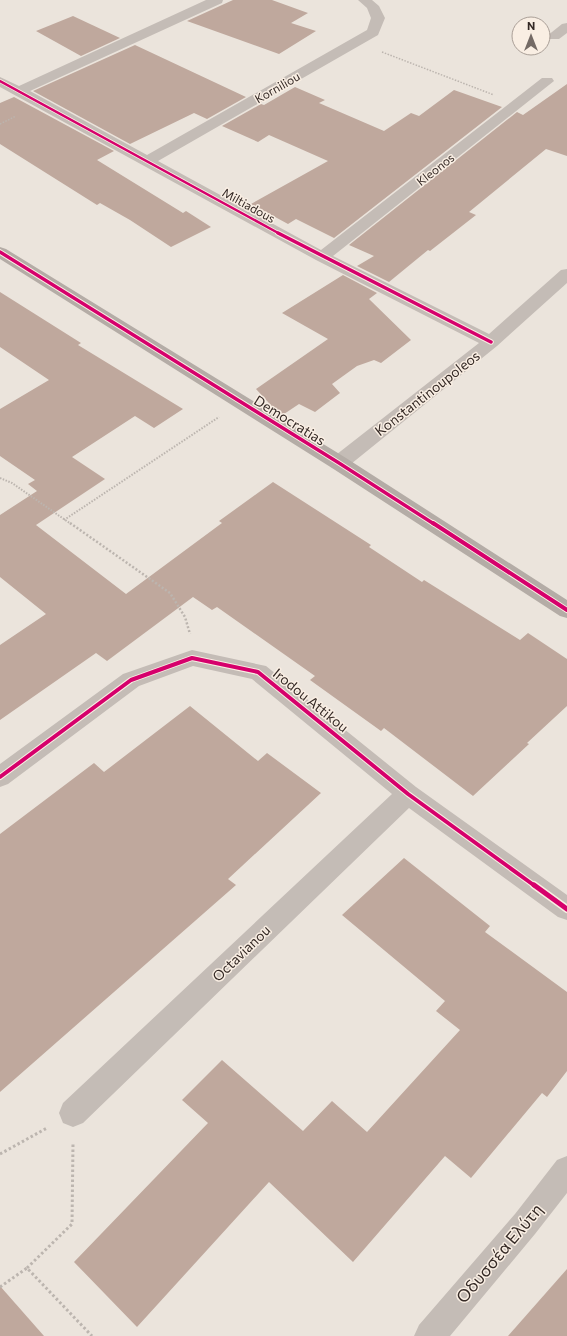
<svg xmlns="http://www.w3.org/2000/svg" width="567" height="1336" font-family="Commissioner,sans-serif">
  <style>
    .building { fill: #bfa89d }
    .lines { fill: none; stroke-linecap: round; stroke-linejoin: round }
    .path-far3 { stroke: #bcb5af; stroke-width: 1.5; stroke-dasharray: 1.5 1.5; stroke-linecap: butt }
    .path-far2 { stroke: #bcb5af; stroke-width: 2; stroke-dasharray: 1.5 1.5; stroke-linecap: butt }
    .path-far1 { stroke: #bcb5af; stroke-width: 2.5; stroke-dasharray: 2 2; stroke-linecap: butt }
    .path { stroke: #bcb5af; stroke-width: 3; stroke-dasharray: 2.5 2.5; stroke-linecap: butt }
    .street { fill: #c4bcb6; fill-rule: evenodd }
    .secondary { fill: #b4aca6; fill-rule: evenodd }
    .cycleway-far3-casing { stroke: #f9eee3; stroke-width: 4 }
    .cycleway-far2-casing { stroke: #f9eee3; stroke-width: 5.5 }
    .cycleway-far1-casing { stroke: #f9eee3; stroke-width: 6 }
    .cycleway-casing { stroke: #f9eee3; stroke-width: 8 }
    .cycleway-far3 { stroke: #d6006c; stroke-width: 2.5 }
    .cycleway-far2 { stroke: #d6006c; stroke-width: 3.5 }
    .cycleway-far1 { stroke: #d6006c; stroke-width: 4 }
    .cycleway { stroke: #d6006c; stroke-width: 5 }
    .labels { text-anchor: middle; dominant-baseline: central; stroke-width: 3; stroke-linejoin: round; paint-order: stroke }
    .far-street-label { font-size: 12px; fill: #342925; stroke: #f9eee3 }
    .street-label { font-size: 14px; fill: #342925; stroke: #f9eee3 }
    .near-street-label { font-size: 17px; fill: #342925; stroke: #f9eee3 }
  </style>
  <rect width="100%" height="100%" fill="#ebe4dc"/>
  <g class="building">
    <path d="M233,0h39l36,13 -17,10 25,8 -37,23 -92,-33z"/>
    <path d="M73,16l47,22 -39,18 -45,-25z"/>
    <path d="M135,45l111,52 -39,22 -13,-6 -64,31 -97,-53z"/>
    <path d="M567,84v72l-21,-7 -77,63 7,3 -46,36 -2,-1 -39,32 -32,-16 17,-10 -25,-11 168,-133 6,3z"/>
    <path d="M295,87l30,13 -6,3 65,28 27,-18 8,3 35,-26 48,17 -168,131 -38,-19 -8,5 -37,-20 77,-43 -59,-26 -11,7 -36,-16 39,-22 3,1z"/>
    <path d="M14,97l100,54 -17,9 86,53 3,-2 25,16 -40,20 -41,-27 -30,-17 -3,2 -97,-61v-41z"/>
    <path d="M343,275l34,18 -8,6 42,41 -30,23 -7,-3 -17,6 -25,18 8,9 -25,19 -16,-8 -18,12 -25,-27 72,-50 -46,-26z"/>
    <path d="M0,292l81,51 -3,2 105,64 -29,19 -19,-12 -63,41 33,22 -69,46 90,69 96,-71 -3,-2 54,-39 98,63 -2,2 53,35 2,-2 96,60 8,-7 39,26v47l-40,37 2,1 -56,52 -89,-68 -3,3 -71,-51 5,-4 -98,-69 -5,3 -19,-13 -86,64 -11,-8 -96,67v-75l46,-31 -46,-37v-62l37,-24 -9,-7 7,-4 -35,-24v-47l49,-29 -49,-33z"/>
    <path d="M190,706l68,55 9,-8 54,40 -93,86 8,6 -236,207v-258l94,-71 10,9z"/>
    <path d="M404,858l86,68 -5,6 82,60v79l-20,26 -5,-4 -71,85 -26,-22 -92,106 -84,-80 -132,145 -63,-65 134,-139 -26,-23 40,-40 81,71 29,-30 35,31 93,-102 -24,-19 9,-10 -103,-86z"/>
    <path d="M567,1269v67h-59z"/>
    <path d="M0,1286l44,50h-44z"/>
  </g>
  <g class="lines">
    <g class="path-far3">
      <path d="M382,52l112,43"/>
      <path d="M0,124l16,-8"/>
    </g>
    <g class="path-far2">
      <path d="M0,478l12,5 59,41"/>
      <path d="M64,520l155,-103"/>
    </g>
    <path class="path-far1" d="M70,523l100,70 15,24 5,17"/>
    <g class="path">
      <path d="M0,1154l47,-26"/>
      <path d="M27,1268l45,-44 1,-81"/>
      <path d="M0,1287l27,-19 65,68"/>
    </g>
    <g class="street">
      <path d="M206,0h17l-1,3 -192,88 117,64 220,-125 4,-12 -4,-10 -9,-8h14l7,6 6,12 -7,17 -220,126 163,89 221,-172h10l2,3 -221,175 156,78 72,-64 6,-1v14l-70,63 -151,122 -7,1 -7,-1 -3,-5 3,-5 147,-115 -163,-83 -316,-173v-10l19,9z"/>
      <path d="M567,23v10l-8,6h-10l-2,-3 15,-12z"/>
      <path d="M192,650l74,16 150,121 151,108v25l-9,-3 -149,-109 -326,315 -10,4 -10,-4 -4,-10 4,-10 329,-309 -140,-115 -59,-13 -54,20 -131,98 -8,3v-23l123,-90z"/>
      <path d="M567,1156v37l-32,41 -85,102h-36l5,-11 96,-111 42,-54z"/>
    </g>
    <path class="secondary" d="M0,247l6,2 340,209 221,142v18l-7,-2 -228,-148 -332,-209z"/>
    <defs>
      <path id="cycleway-far3" d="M0,81l280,153"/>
      <g id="cycleway-far2">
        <path d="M278,233l213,109"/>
        <path d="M0,252l339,211 95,61"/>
      </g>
      <g id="cycleway-far1">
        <path d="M433,523l134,87"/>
        <path d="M0,777l131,-97 61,-22 66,14 150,122 127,92"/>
      </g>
      <path id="cycleway" d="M534,885l33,24"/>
    </defs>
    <use href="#cycleway-far3" class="cycleway-far3-casing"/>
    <use href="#cycleway-far2" class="cycleway-far2-casing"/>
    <use href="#cycleway-far1" class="cycleway-far1-casing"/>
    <use href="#cycleway" class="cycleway-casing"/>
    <use href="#cycleway-far3" class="cycleway-far3"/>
    <use href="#cycleway-far2" class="cycleway-far2"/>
    <use href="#cycleway-far1" class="cycleway-far1"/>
    <use href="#cycleway" class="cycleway"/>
  </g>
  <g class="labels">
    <g class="far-street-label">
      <text transform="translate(277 87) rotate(-30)">Korniliou</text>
      <text transform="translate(435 169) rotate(-38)">Kleonos</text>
      <text transform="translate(249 205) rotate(29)">Miltiadous</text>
    </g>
    <g class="street-label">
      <text transform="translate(427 393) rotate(-38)">Konstantinoupoleos</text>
      <text transform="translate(290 420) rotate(32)">Democratias</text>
      <text transform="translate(311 700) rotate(39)">Irodou Attikou</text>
      <text transform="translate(241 953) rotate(-44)">Octavianou</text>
    </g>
    <g class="near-street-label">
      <text transform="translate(499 1253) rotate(-50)">Οδυσσέα Ελύτη</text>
    </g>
  </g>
  <g transform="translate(531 36)"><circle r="19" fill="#f9eee3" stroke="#aa9f97"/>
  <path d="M0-3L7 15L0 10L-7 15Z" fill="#746a65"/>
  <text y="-6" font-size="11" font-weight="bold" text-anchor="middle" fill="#342925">N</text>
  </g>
</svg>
